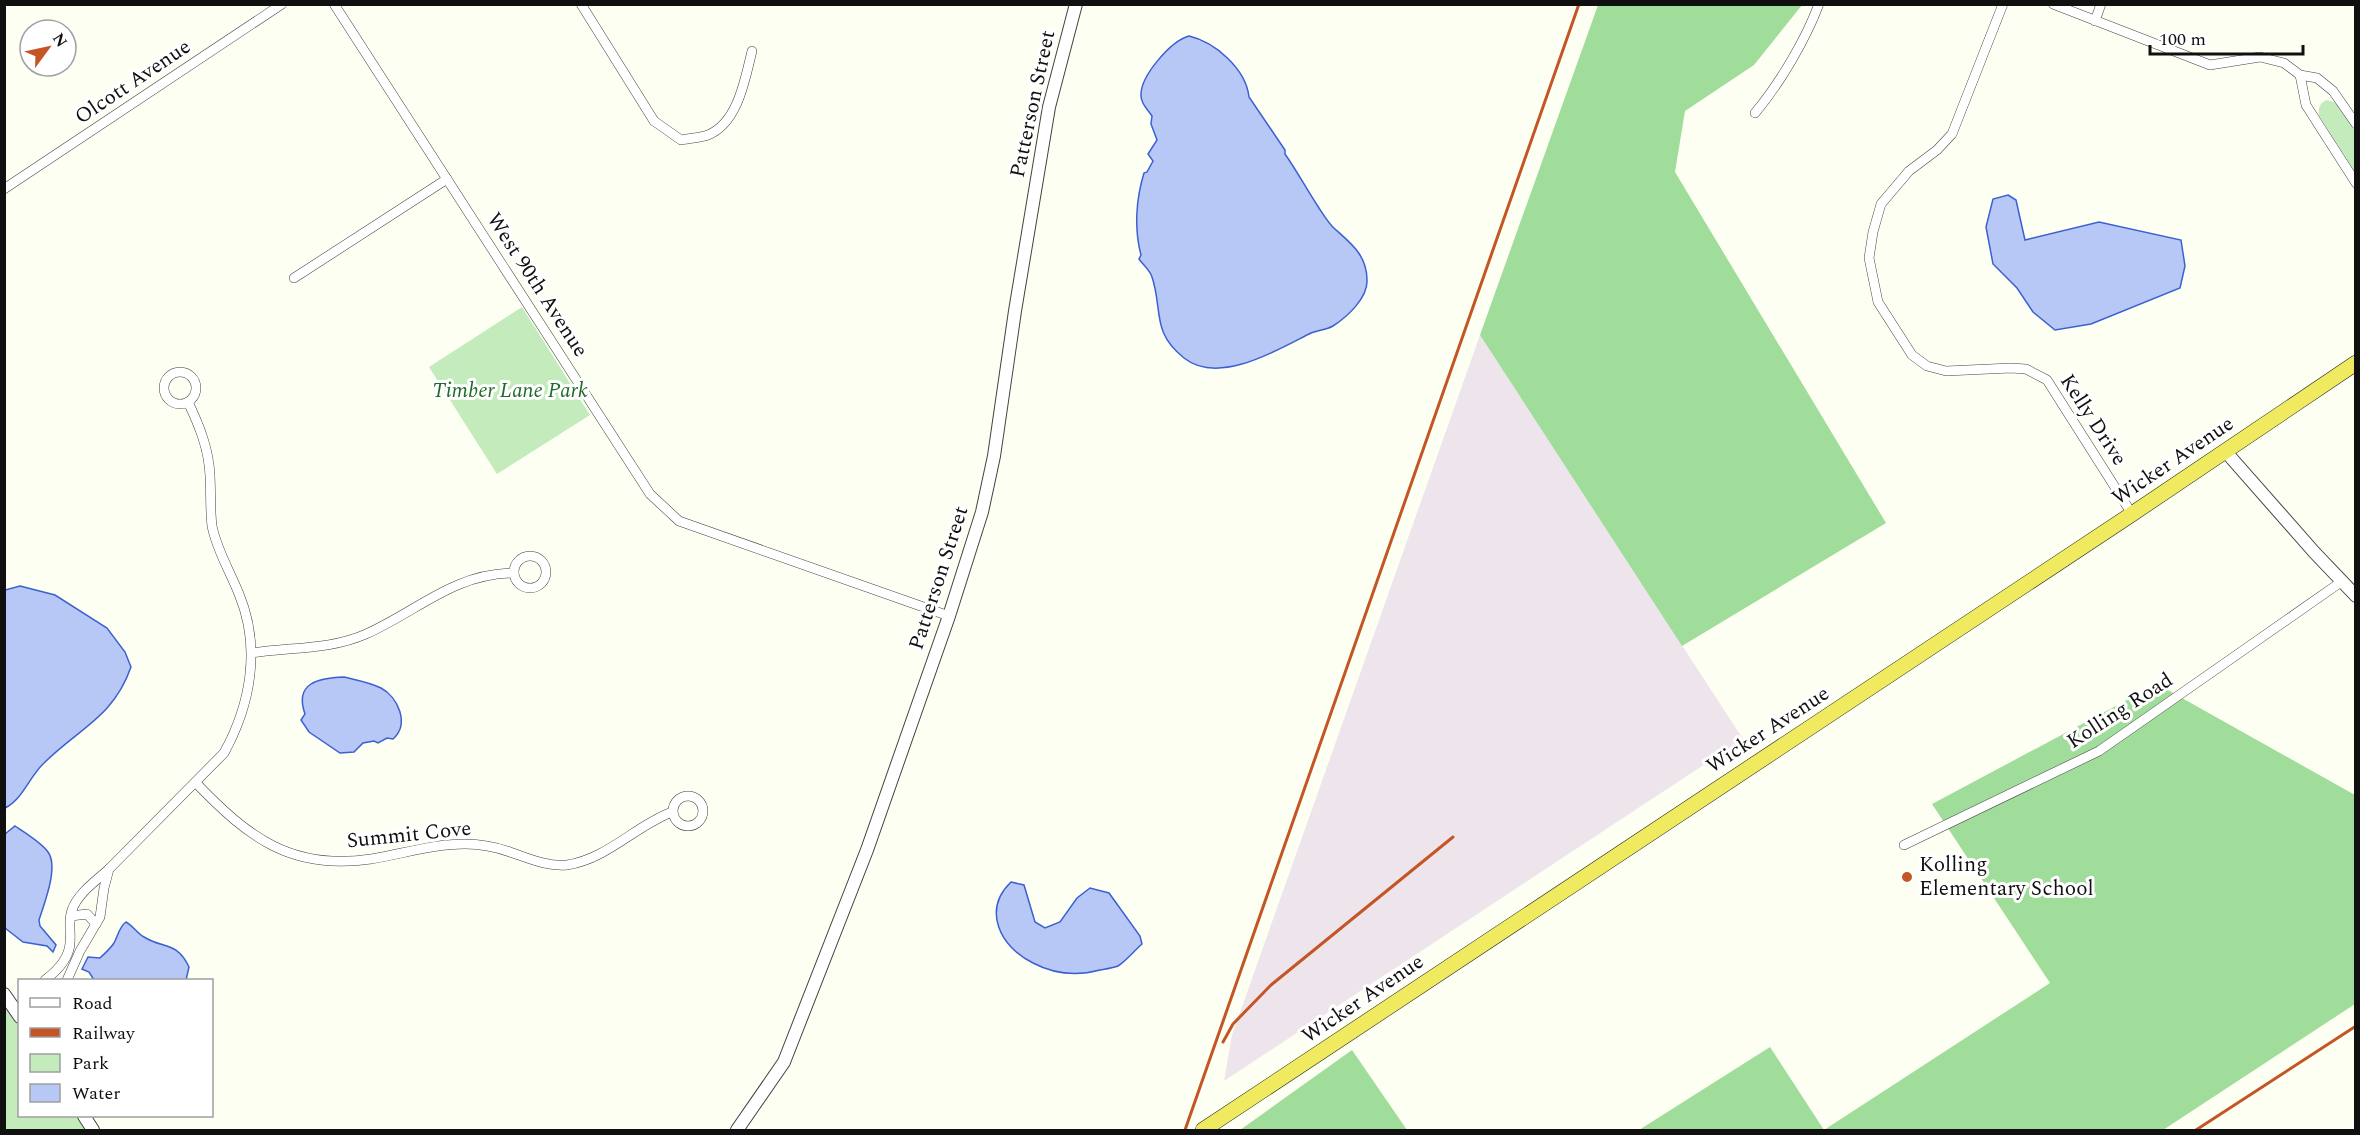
<svg xmlns="http://www.w3.org/2000/svg" width="2360" height="1135" font-family="Spectral,serif">
  <style>
    .industrial { fill: #eee5ec }
    .green { fill: #c3ebbb }
    .forest { fill: #a0dc9a }
    .water { fill: #b7c8f7; stroke: #3c60d0; stroke-width: 1.5 }
    .lines { fill: none; stroke-linecap: round; stroke-linejoin: round }
    .minor-casing { stroke: #434343; stroke-width: 10 }
    .tertiary-casing { stroke: #434343; stroke-width: 14 }
    .trunk-casing { stroke: #212121; stroke-width: 16 }
    .minor { stroke: #fff; stroke-width: 9 }
    .tertiary { stroke: #fff; stroke-width: 12 }
    .trunk { stroke: #f0ea61; stroke-width: 15 }
    .rail { stroke: #c45625; stroke-width: 3 }
    .poi-dot { fill: #c45625; stroke: #fff; stroke-width: 2 }
    .labels { text-anchor: middle; dominant-baseline: central; stroke-width: 6; stroke-linejoin: round; paint-order: stroke }
    .street-label { font-size: 21px; fill: #101010; stroke: #fff }
    .park-label { font-size: 21px; font-style: italic; fill: #1e6a29; stroke: #fff }
    .poi-label { font-size: 21px; fill: #101010; stroke: #fff; text-anchor: start }
  </style>
  <rect width="100%" height="100%" fill="#fdfff3"/>
  <path class="industrial" d="M1480,335l263,404 -519,342 8,-46z"/>
  <g class="green">
    <path d="M2327,100l10,3 18,28v41l-36,-57c-1,-7 1,-13 8,-15z"/>
    <path d="M522,307l68,108 -93,59 -68,-107z"/>
    <path d="M4,1004l15,23 1,89h56l10,14h-81z"/>
  </g>
  <g class="forest">
    <path d="M1598,5h204l-48,60 -69,46 -10,61 211,351 -204,123 -202,-311z"/>
    <path d="M2157,684l198,111v209l-192,126h-524l131,-83 54,83 226,-147 -118,-179z"/>
    <path d="M1352,1050l55,80h-167z"/>
  </g>
  <g class="water">
    <path d="M1189,36c26,6 57,33 60,61l36,53v4c12,17 22,36 34,54 4,6 10,16 16,21 17,15 32,27 32,51 1,18 -20,37 -34,46 -7,4 -15,4 -22,7 -32,16 -92,53 -127,25 -33,-26 -21,-48 -32,-81 -2,-7 -9,-12 -13,-18l2,-4c-7,-26 -5,-56 3,-82l3,-1 6,-11 -5,-7 9,-14 -6,-16 1,-8c-4,-6 -11,-12 -11,-20 -1,-20 30,-55 48,-60z"/>
    <path d="M2008,195l8,5 9,40 74,-18 82,18 4,26 -5,22 -89,36 -36,6 -22,-18 -16,-24 -24,-24 -7,-37 7,-28z"/>
    <path d="M20,586l35,9 52,33 18,24 6,15c-18,51 -52,61 -87,96 -15,14 -21,36 -39,45v-218z"/>
    <path d="M344,677c12,3 25,5 37,11 17,9 29,36 12,51l-6,-1 -9,5 -4,-2 -11,2 -9,9 -14,1 -31,-21 -8,-12 4,-6c-11,-31 13,-36 39,-37z"/>
    <path d="M15,826c9,6 27,17 33,26 11,15 -4,52 -9,68l1,6 16,19 -3,7 -6,-6 -24,-4 -18,-14v-94z"/>
    <path d="M1011,882l13,3 11,37 10,6 15,-6 17,-24 13,-10 19,5 31,43 2,8c-8,7 -16,17 -24,22 -5,2 -13,3 -18,4 -22,6 -46,4 -67,-7 -33,-16 -51,-53 -22,-81z"/>
    <path d="M126,922c7,4 11,11 18,15 19,12 33,4 45,30l-3,13h-92l-5,-8 -7,-3 6,-12 12,1c5,-5 10,-9 14,-15 4,-7 5,-16 12,-21z"/>
  </g>
  <g class="lines">
    <defs>
      <g id="minor">
        <path d="M334,4l316,490 29,27 270,95"/>
        <path d="M581,4l73,117 27,19c8,-2 19,-2 27,-5 30,-12 37,-56 44,-84"/>
        <path d="M2003,4l-51,130 -15,16 -28,21 -28,33 -8,28 -4,26 9,44 34,53 15,11 19,5 65,-3 15,1 21,11 85,134"/>
        <path d="M2053,4l157,61 50,-8 24,6 16,12 17,3 16,13 23,33"/>
        <path d="M2095,21l6,-17"/>
        <path d="M2300,75l6,30 50,78"/>
        <path d="M1755,113c25,-30 50,-72 64,-109"/>
        <path d="M4,189l278,-185"/>
        <path d="M294,278l153,-99"/>
        <circle cx="180" cy="388" r="16"/>
        <circle cx="530" cy="572" r="16"/>
        <path d="M252,653c38,-6 78,-3 114,-19 52,-23 86,-60 148,-61"/>
        <path d="M196,783c52,54 95,88 175,76 31,-5 62,-15 94,-15 15,0 31,3 45,8 18,6 37,15 57,13 40,-6 68,-39 105,-53"/>
        <circle cx="688" cy="811" r="15"/>
        <path d="M1904,845l195,-94 242,-169"/>
        <path d="M109,869l115,-116c27,-49 37,-106 15,-159 -9,-23 -22,-43 -27,-68 -2,-17 -1,-33 -2,-50 -1,-27 -11,-51 -22,-74"/>
        <path d="M71,916l16,-2 9,10"/>
        <path d="M45,980c12,-9 24,-21 25,-37 1,-11 -2,-22 2,-33 6,-17 24,-29 37,-41l-5,19 -4,29 -20,34 -13,29"/>
      </g>
      <g id="tertiary">
        <path d="M2226,452l88,100 42,44"/>
        <path d="M4,994l16,23"/>
        <path d="M84,1116l9,14"/>
        <path d="M737,1130l47,-68 83,-212 82,-234 33,-104 12,-56 21,-145 34,-204 27,-103"/>
      </g>
      <path id="trunk" d="M1203,1130l929,-616 224,-151"/>
    </defs>
    <use href="#minor" class="minor-casing"/>
    <use href="#tertiary" class="tertiary-casing"/>
    <use href="#trunk" class="trunk-casing"/>
    <use href="#minor" class="minor"/>
    <use href="#tertiary" class="tertiary"/>
    <use href="#trunk" class="trunk"/>
    <g class="rail">
      <path d="M1223,1042l10,-18 38,-39 182,-148"/>
      <path d="M1185,1130l394,-1126"/>
      <path d="M2196,1130l160,-104"/>
    </g>
  </g>
  <circle class="poi-dot" cx="1907" cy="877" r="6"/>
  <g class="labels">
    <g class="street-label">
      <text transform="translate(133 82) rotate(-34)">Olcott Avenue</text>
      <text transform="translate(1033 104) rotate(-78)">Patterson Street</text>
      <text transform="translate(537 285) rotate(57)">West 90th Avenue</text>
      <text transform="translate(2093 420) rotate(57)">Kelly Drive</text>
      <text transform="translate(2173 461) rotate(-34)">Wicker Avenue</text>
      <text transform="translate(939 578) rotate(-72)">Patterson Street</text>
      <text transform="translate(2120 711) rotate(-33)">Kolling Road</text>
      <text transform="translate(1768 730) rotate(-33)">Wicker Avenue</text>
      <text transform="translate(409 835) rotate(-6)">Summit Cove</text>
      <text transform="translate(1363 999) rotate(-34)">Wicker Avenue</text>
    </g>
    <g class="park-label">
      <text x="510" y="391">Timber Lane Park</text>
    </g>
    <g class="poi-label">
      <text x="1919" y="865">Kolling<tspan x="1919" dy="24">Elementary School</tspan></text>
    </g>
  </g>
  <rect width="2360" height="1135" fill="none" stroke="#101010" stroke-width="12"/>
  <rect x="18" y="979" width="195" height="138" fill="#ffffff" stroke="#9f9f9f" stroke-width="1.5"/>
  <rect x="30" y="998" width="30" height="9" fill="#ffffff" stroke="#9f9f9f" stroke-width="1.5"/>
  <text x="72" y="1009" font-size="18" fill="#101010">Road</text>
  <rect x="30" y="1028" width="30" height="9" fill="#c45625" stroke="#9f9f9f" stroke-width="1.5"/>
  <text x="72" y="1039" font-size="18" fill="#101010">Railway</text>
  <rect x="30" y="1054" width="30" height="18" fill="#c3ebbb" stroke="#9f9f9f" stroke-width="1.5"/>
  <text x="72" y="1069" font-size="18" fill="#101010">Park</text>
  <rect x="30" y="1084" width="30" height="18" fill="#b7c8f7" stroke="#9f9f9f" stroke-width="1.5"/>
  <text x="72" y="1099" font-size="18" fill="#101010">Water</text>
  <g transform="translate(48 48) rotate(57)"><circle r="28" fill="#ffffff" stroke="#9f9f9f" stroke-width="1.5"/>
  <path d="M0-4.5L10 22L0 15L-10 22Z" fill="#c45625"/>
  <text y="-9" font-size="16" font-weight="bold" text-anchor="middle" fill="#101010">N</text>
  </g>
  <path d="M2150 45v9h153v-9" fill="none" stroke="#101010" stroke-width="3"/>
  <text x="2159" y="45" font-size="18" fill="#101010" stroke="#ffffff" stroke-width="4.5" paint-order="stroke">100 m</text>
</svg>
